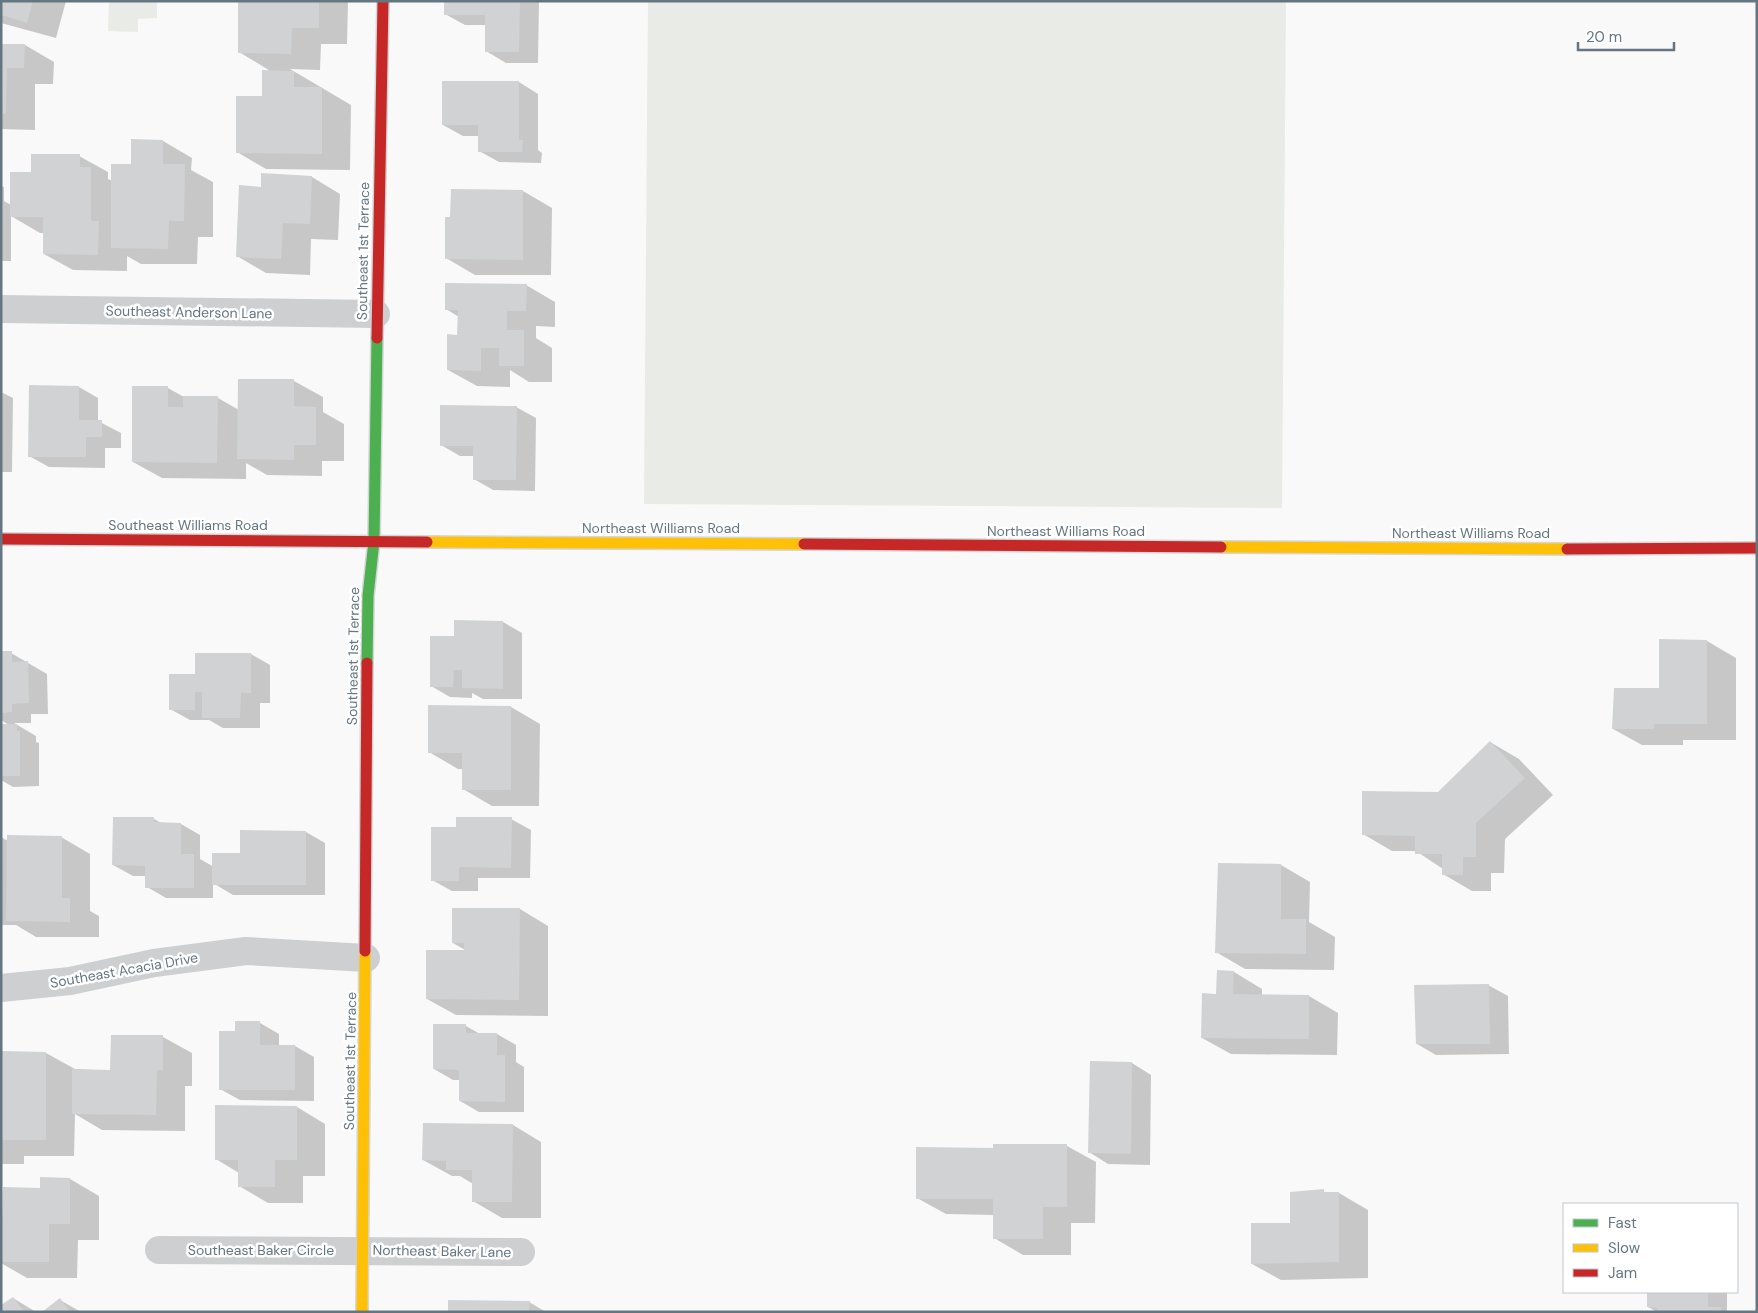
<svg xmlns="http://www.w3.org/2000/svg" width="1758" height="1313" font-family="'DM Sans',sans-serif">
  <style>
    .green { fill: #e8ebe6 }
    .shadow { fill: #0003 }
    .building { fill: #d0d2d3 }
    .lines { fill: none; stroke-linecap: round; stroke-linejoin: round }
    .fast-casing { stroke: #d5d6d7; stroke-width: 14 }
    .slow-casing { stroke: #d5d6d7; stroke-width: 14 }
    .jam-casing { stroke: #d5d6d7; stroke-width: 14 }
    .street { stroke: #cecfd0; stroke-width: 28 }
    .fast { stroke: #4caf50; stroke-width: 11 }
    .slow { stroke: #ffc107; stroke-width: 11 }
    .jam { stroke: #c62828; stroke-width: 11 }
    .labels { text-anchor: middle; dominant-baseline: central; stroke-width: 5; stroke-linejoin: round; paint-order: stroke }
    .street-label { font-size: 14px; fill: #657683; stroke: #fff }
  </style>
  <rect width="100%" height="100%" fill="#f9f9f9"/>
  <g class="green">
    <path d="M109,1h48v17l-19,1v13l-30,-1z"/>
    <path d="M648,1h638l-4,507 -638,-4z"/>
  </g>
  <g class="shadow">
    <path d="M1,1h65l-10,37 -55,-15z"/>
    <path d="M239,1h109l-1,43h-26l-1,26 -30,-1 61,36 -1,65 -84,-1 -29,-17 26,-55 9,-25 -33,-20z"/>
    <path d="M445,1h94l-1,62h-32l-20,-12v-26h-21l-20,-11z"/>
    <path d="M1,45h24l29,17 -1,22h-18v46l-34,-1z"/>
    <path d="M519,82l19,12v56l4,3 -1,10 -42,-1 -20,-11v-15h-16l-20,-11z"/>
    <path d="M163,141l29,17 -1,12 22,12v55h-15l-1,27h-56l-14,-8v15l-54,-1 -29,-16v-21h-4l-29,-17v45h-10v-75l3,1v14l7,4 21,-32 47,-17 29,16v7l5,2z"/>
    <path d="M312,177l28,17 -2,46 -27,-1 -1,36 -44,-2 -29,-17 25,-68z"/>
    <path d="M523,191l29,17 -1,67h-76l-29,-17 5,-40z"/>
    <path d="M526,285l29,17v25l-19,-1v12l16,10v34h-23l-19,-12v17l-33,-1 -29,-16 10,-34 1,-19 -13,-8z"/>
    <path d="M294,381l29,16v15l21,12v37h-22v15l-55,-1 -21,-12v16l-84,-1 -29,-16 1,-74h34l16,9 34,1 21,12z"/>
    <path d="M79,387l19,11v23l23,12v15h-16v20l-56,-1 -20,-11z"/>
    <path d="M1,392l12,6 -1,74h-11z"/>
    <path d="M516,407l20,11 -1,73 -42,-1 -19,-11v-23h-14l-19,-11z"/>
    <path d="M503,622l19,11v66h-39l-11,-6v5l-22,-1 -19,-11 25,-48z"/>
    <path d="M1707,641l29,17v82h-53v5h-41l-29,-16 47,-40z"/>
    <path d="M1,653h10l36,21 1,40h-17v9h-17l22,13v6l3,1v43l-26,1 -12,-7v-55h8l-8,-5z"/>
    <path d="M251,654l19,11v38h-10v25h-37l-14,-8h-19l-20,-11 26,-34z"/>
    <path d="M511,707l29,17 -1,82h-47l-29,-17v-20h-5l-29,-17z"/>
    <path d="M1490,742l29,17 34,36 -48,44 -1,34h-13v18h-19l-29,-17v-5l-27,-18h-24l-29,-17 75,-41z"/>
    <path d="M114,818l40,1 9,5h18l19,11v24l14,8 27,-13 65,-22 19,11v52h-92l-20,-12v15h-47l-19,-11v-11h-14l-20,-11z"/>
    <path d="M511,819l20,11 -1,48h-52v13h-26l-20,-11 26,-51z"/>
    <path d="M1,837l7,4 53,-4 29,17v57l9,5v21h-63l-20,-12h-15z"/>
    <path d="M1281,865l29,17 -1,40 26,15 -1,33 -89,-1 -29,-17z"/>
    <path d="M520,909l28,17v90l-92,-1 -29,-16 40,-48 -14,-8z"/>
    <path d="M1234,972l28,17v7h47l29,17 -1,42 -106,-1 -29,-16 15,-43z"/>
    <path d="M1488,985l20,11 1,58 -73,1 -19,-11z"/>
    <path d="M260,1023l19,11v12h16l19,11v44l-74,-1 -20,-11 16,-57z"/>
    <path d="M466,1026l14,8h17l19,11v17l8,5v45h-45l-19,-11v-21h-7l-19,-11z"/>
    <path d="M163,1037l29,16v33h-7v45l-83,-1 -27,-16 -1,42h-50v8h-23v-112l45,1 29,16 37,2z"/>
    <path d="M1091,1062l41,1 19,12 -1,90 -42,-1 -19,-12z"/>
    <path d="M297,1107l28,17v52h-22v27h-35l-29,-17v-13l-23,-14z"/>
    <path d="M513,1125l28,17v76h-39l-29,-17v-17l-13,-8h-8l-29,-16z"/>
    <path d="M994,1145l73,1 29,16 -1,61h-24v32h-48l-29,-17v-23l-48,-1 -29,-16 77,-49z"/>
    <path d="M70,1179l29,17v44h-21l-1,38h-50l-26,-15v-43h3l37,-31z"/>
    <path d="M1323,1191l5,3 11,-1 29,17v68l-87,2 -29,-16z"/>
    <path d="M1648,1292h79v20h-70l-9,-5z"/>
    <path d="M13,1298l23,14h-35z"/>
    <path d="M60,1300l21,12h-37z"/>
    <path d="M529,1302l17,10h-97z"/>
  </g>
  <g class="building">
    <path d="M1,1h32l-6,22 -26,-8z"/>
    <path d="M238,1h81v27h-27l-1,26 -53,-1z"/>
    <path d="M444,1h76l-1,51h-34v-37h-41z"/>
    <path d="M1,44h24l-1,24h-17l-1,46h-5z"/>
    <path d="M262,70l32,1v16h28v67l-86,-1v-57h26z"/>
    <path d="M442,81h77v59h4l-1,12h-44v-27h-36z"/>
    <path d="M131,139l32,1v24h22l-1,57h-15l-1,28 -57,-1v-84h20z"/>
    <path d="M31,154h49v13h11v54h8l-1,34 -55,-1v-37h-33v-45h21z"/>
    <path d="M261,173l51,3 -2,48 -27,-1 -2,36 -45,-2 3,-72 22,2z"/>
    <path d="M451,189l72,1v70l-78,-1v-42h5z"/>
    <path d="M445,283l82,1 -1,27h-19v19h17v36h-25v-18h-18v23l-34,-1v-36l10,1 1,-25h-13z"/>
    <path d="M238,379h56v27l22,1v38h-22v15l-57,-1z"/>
    <path d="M29,385l50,1v34h23v17h-16v20h-58z"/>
    <path d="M132,386h36v21h15v-11h35l-1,67 -85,-1z"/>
    <path d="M440,405l77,1 -1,74h-43v-34h-33z"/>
    <path d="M454,620l49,1v68l-41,-1v-18h-8l-1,17h-23v-51h24z"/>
    <path d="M1659,639l48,1v84h-53v5h-42l2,-41h45z"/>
    <path d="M1,651h11v11l16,-1 1,42 -17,1v8l-11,1z"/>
    <path d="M195,653h56v40h-10l-1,25h-38v-26h-7v18h-26v-36h26z"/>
    <path d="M428,705l83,1v84h-49v-37h-34z"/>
    <path d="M1,724h16v7h3v45h-19z"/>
    <path d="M1490,741l35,37 -49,45v34h-13v18h-21v-21h-27v-18l-53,-1v-44l76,1z"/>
    <path d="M113,817h41v5l27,1v31h13v34h-49v-22l-33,-1z"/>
    <path d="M456,817h56l-1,51 -52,-1v14h-28v-54h25z"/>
    <path d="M240,830l66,1v54h-94v-32h28z"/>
    <path d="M7,835l55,1v62h8v24l-64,-1z"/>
    <path d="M1218,863l63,1v55h25v35l-91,-1z"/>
    <path d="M452,908h68l-1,92 -93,-1v-49h38v-7h-12z"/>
    <path d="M1217,970l17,1 -1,23 76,1v44l-108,-1 1,-45 14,1z"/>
    <path d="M1489,984l1,60h-74l-2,-59z"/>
    <path d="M235,1021h25v24h35v45h-76v-59h16z"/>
    <path d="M433,1024h33v9h31v22h8v47l-46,-1v-31l-26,-1z"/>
    <path d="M111,1035h52v35h-6l-1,45 -84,-1v-45l38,1z"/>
    <path d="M1,1051l45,1v88h-45z"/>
    <path d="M1090,1061l42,1 -1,92 -43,-1z"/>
    <path d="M215,1105l82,1v54h-22v27h-37v-27h-23z"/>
    <path d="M423,1123l90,1 -1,78h-40v-32h-26v-9l-24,-1z"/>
    <path d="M993,1144h74v63h-24v32h-50v-40h-77v-52l77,1z"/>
    <path d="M40,1177l30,1v46h-21v38h-48l2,-75 37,1z"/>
    <path d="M1324,1189v3h15v70l-88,2v-41h39v-31z"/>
    <path d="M1647,1292h61v15h13v5h-64v-4l-10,-1z"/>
    <path d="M13,1297l11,15h-23v-7z"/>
    <path d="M60,1298l10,14h-28z"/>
    <path d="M448,1300l82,1 -1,11h-81z"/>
  </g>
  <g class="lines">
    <defs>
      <path id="fast" d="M367,663l1,-67 6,-55 3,-203"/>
      <g id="slow">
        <path d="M427,542l377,2"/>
        <path d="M1221,547l346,2"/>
        <path d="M362,1312l3,-361"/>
      </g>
      <g id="jam">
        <path d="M377,338l6,-337"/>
        <path d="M1,539l426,3"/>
        <path d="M804,544l417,3"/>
        <path d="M1567,549l190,-1"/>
        <path d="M365,951l2,-288"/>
      </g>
    </defs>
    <use href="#fast" class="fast-casing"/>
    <use href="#slow" class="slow-casing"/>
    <use href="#jam" class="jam-casing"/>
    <g class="street">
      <path d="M1,309l375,5"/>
      <path d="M1,988l69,-7 84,-18 92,-12 120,7"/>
      <path d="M159,1250l362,2"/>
    </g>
    <use href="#fast" class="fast"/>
    <use href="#slow" class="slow"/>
    <use href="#jam" class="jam"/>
  </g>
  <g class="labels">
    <g class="street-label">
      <text transform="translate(363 251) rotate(-89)">Southeast 1st Terrace</text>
      <text transform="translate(189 312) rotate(1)">Southeast Anderson Lane</text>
      <text x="188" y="525">Southeast Williams Road</text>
      <text x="661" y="528">Northeast Williams Road</text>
      <text x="1066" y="531">Northeast Williams Road</text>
      <text x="1471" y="533">Northeast Williams Road</text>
      <text transform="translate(353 656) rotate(-89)">Southeast 1st Terrace</text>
      <text transform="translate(124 970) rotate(-10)">Southeast Acacia Drive</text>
      <text transform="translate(350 1061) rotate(-89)">Southeast 1st Terrace</text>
      <text x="261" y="1250">Southeast Baker Circle</text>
      <text transform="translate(442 1251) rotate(1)">Northeast Baker Lane</text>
    </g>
  </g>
  <rect width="1758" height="1313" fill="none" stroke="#657683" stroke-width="5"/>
  <rect x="1563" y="1203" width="175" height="90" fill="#ffffff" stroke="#c1c8cd"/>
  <rect x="1573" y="1219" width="25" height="8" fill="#4caf50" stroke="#c1c8cd"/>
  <text x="1608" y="1228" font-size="15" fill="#657683">Fast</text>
  <rect x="1573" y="1244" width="25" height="8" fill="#ffc107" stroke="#c1c8cd"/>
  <text x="1608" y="1253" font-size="15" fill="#657683">Slow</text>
  <rect x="1573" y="1269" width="25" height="8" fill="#c62828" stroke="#c1c8cd"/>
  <text x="1608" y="1278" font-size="15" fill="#657683">Jam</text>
  <path d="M1578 42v8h96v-8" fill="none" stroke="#657683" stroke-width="2.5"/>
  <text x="1586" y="42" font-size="15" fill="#657683" stroke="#ffffff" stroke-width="4" paint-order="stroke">20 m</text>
</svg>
